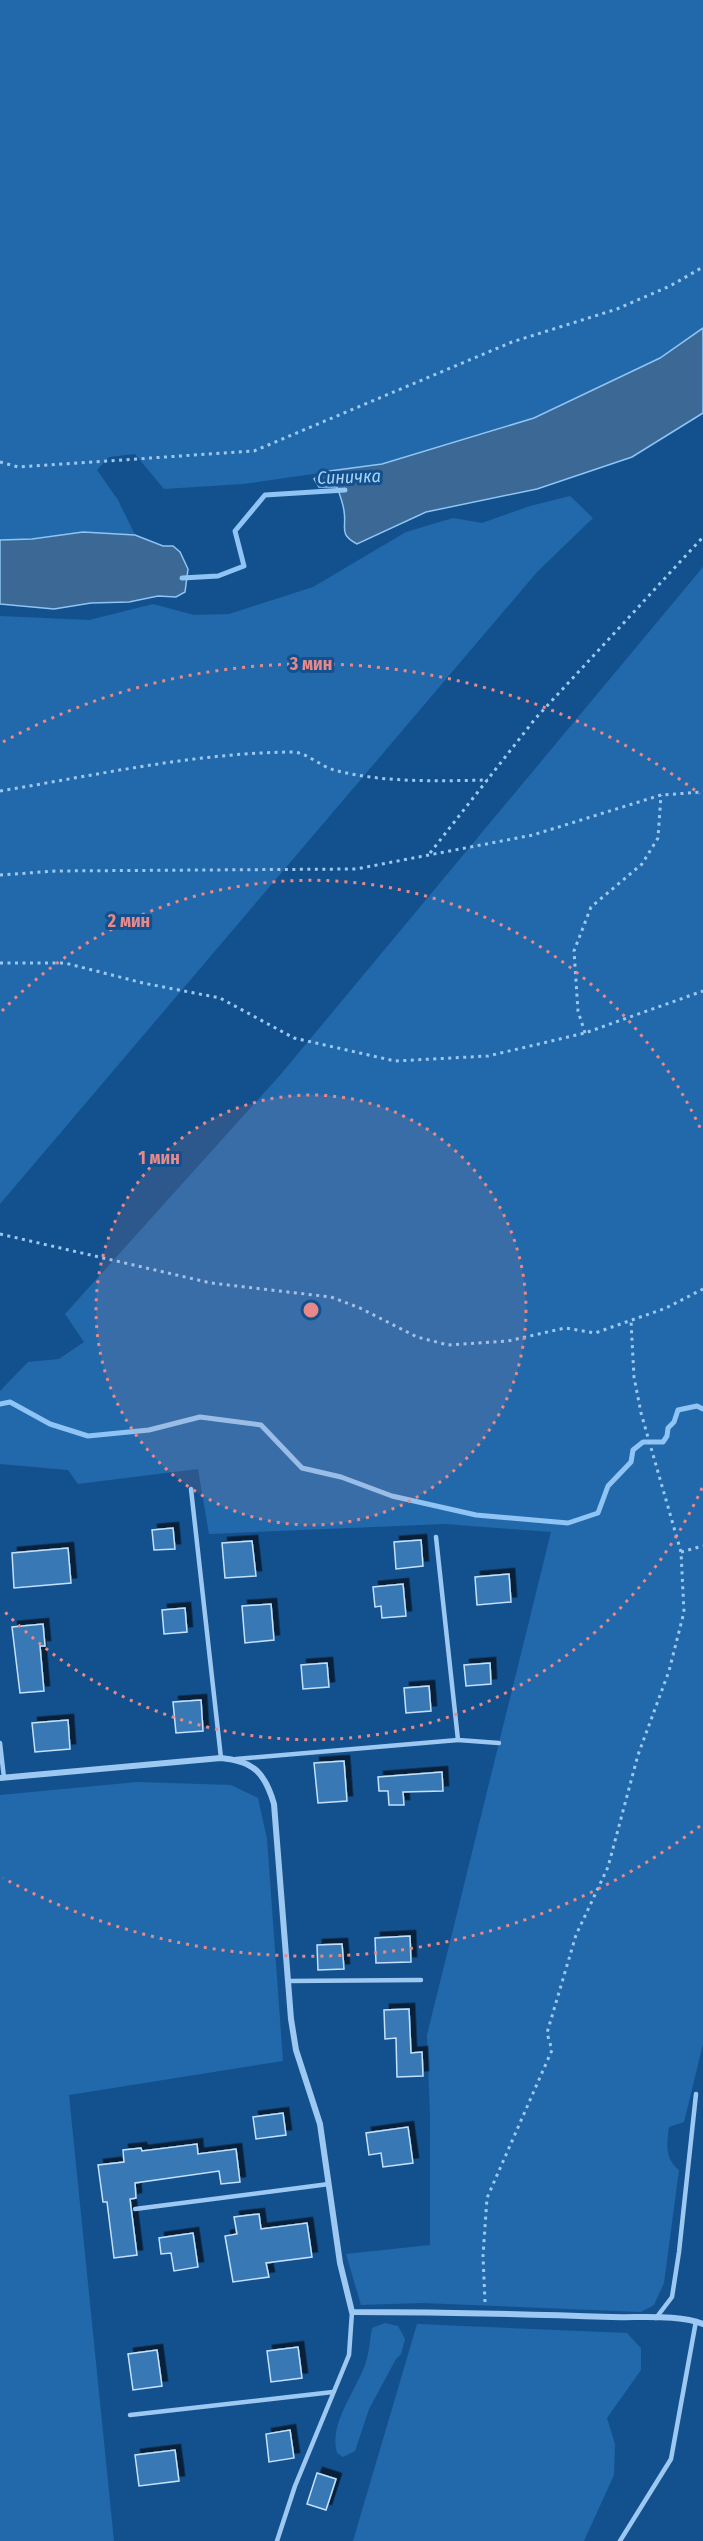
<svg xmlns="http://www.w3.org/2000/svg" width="703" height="2541" font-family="'Fira Sans Condensed',sans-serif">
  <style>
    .green { fill: #2269ab }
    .water { fill: #3b6895; stroke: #8fc4f4; stroke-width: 1.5 }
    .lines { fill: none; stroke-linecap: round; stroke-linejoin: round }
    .stream { stroke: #8fc4f4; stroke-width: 5 }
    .building { fill: #3778b5; stroke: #c4e1fc; stroke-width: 1.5; filter: url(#shadow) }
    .path { stroke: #9dc8f1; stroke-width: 3; stroke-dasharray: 3 4.5; stroke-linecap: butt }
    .service { stroke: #9dc8f1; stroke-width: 4.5 }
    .minor { stroke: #9dc8f1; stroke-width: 6 }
    .ring { fill: none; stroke: #e88989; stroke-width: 3; stroke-dasharray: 3 6 }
    .labels { text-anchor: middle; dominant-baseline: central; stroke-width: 6; stroke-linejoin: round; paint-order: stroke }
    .water-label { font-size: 18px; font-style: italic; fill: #a9d2f8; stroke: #13518e }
    .centre { fill: #e88989; stroke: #13518e; stroke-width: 3 }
    .ring-label { font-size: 18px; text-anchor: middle; font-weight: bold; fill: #e88989; stroke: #13518e; stroke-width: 6; stroke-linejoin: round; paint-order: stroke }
  </style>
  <defs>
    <filter id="shadow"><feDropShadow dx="5.5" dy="-5.5" stdDeviation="0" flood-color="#0009"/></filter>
  </defs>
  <rect width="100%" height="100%" fill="#13518e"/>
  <g class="green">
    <path d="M0,0h703v328l-43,30 -126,60 -152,46 -139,20 -79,5 -29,-35 -26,3 -12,13 21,30 17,35 -52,-3 -51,7 -32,1z"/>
    <path d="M570,496l23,22 -56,54 -537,632v-588l89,4 64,-16 41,11 35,-1 84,-27 93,-55 47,-14 29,5 48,-17z"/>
    <path d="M703,567v1477l-19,78 -15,5c-2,16 -5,31 10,43l-15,113 -10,22 -13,7 -219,-9 -61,2 -15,-51 84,-9v-130l-3,-80 124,-503 -106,-8 -236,10 -11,-65 -120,15 -10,-14 -68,-6v-73l28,-29 31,-3 25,-17 -19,-28 216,-240z"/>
    <path d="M137,1782l94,3 27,13 9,41 16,222 -214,34 45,446h-114v-746z"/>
    <path d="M385,2323l13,3 7,13 -4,15 -5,5 -27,50 -14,42 -12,6 -6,-4c-8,-31 18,-60 28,-88 4,-11 5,-25 7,-37z"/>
    <path d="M417,2324l210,9 14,15v22l-34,48 8,26 -1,31 -30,66h-231z"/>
  </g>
  <g class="water">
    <path d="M703,328v85l-71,44 -95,32 -111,23 -69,32c-19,-10 -10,-16 -13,-33 -1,-8 -4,-16 -7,-24h-18l-5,-8 8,-7 60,-8 152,-46 126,-60z"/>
    <path d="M83,532l52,3 28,11h10l7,6 8,17 -3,23 -9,5 -18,-1 -29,6 -38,1 -37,6 -54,-5v-64l32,-1z"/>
  </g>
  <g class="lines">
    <g class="stream">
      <path d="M182,578l36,-2 26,-10 -9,-35 30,-36 80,-5"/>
      <path d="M0,1404l10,-2 40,22 38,12 61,-6 51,-13 61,8 41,43 39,9 51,19 84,19 92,8 30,-10 10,-27 23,-24 2,-12 10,-8h20l4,-6 1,-8 6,-6 4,-12 19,-4 6,3"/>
    </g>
  </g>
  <g class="building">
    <path d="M173,1528l2,21 -21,1 -2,-20z"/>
    <path d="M421,1540l2,26 -27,3 -2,-27z"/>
    <path d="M252,1541l4,35 -31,2 -3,-35z"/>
    <path d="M68,1548l3,35 -57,5 -2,-35z"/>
    <path d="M509,1574l2,28 -34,3 -2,-28z"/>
    <path d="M403,1584l3,32 -24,2 -1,-12 -6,1 -2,-20z"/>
    <path d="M271,1604l3,36 -29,3 -3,-37z"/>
    <path d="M185,1608l2,24 -23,2 -2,-24z"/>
    <path d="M43,1624l2,22h-5l4,45 -24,2 -8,-66z"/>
    <path d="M327,1663l2,24 -26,2 -2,-24z"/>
    <path d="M490,1663l1,21 -25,2 -2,-21z"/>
    <path d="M429,1686l2,25 -25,2 -2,-25z"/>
    <path d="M201,1700l2,31 -27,2 -3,-31z"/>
    <path d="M68,1720l2,29 -35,3 -3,-29z"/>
    <path d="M344,1761l3,40 -29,2 -4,-40z"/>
    <path d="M442,1772l1,19 -40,1 1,13h-15l-1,-14h-9l-1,-14z"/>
    <path d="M410,1936l1,26 -35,1 -1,-25z"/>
    <path d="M342,1944l2,25 -26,1 -1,-25z"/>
    <path d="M409,2009l2,44 11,-1 1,24 -26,1 -1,-39 -11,1 -1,-29z"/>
    <path d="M283,2113l3,22 -30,4 -3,-22z"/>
    <path d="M408,2127l5,36 -30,4 -2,-14 -12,2 -3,-22z"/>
    <path d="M197,2144l1,10 38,-5 4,33 -19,2 -2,-13 -84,12 1,15 -6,1 7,56 -23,3 -7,-56h-4l-5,-37 26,-3 -1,-12 18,-2 1,3z"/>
    <path d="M259,2214l2,15 46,-6 5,34 -46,6 3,14 -36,5 -8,-46 12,-2 -3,-17z"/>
    <path d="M193,2233l5,34 -24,4 -3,-18 -10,1 -2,-16z"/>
    <path d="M298,2347l4,31 -31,4 -4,-31z"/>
    <path d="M157,2350l5,36 -29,4 -5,-36z"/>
    <path d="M290,2430l4,28 -25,4 -3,-28z"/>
    <path d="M175,2450l4,31 -40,5 -4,-31z"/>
    <path d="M317,2473l19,6 -10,31 -19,-6z"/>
  </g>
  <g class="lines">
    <g class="path">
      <path d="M0,462l18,5 236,-16 258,-109 105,-33 53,-23 33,-19"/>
      <path d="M0,791c97,-16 194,-38 292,-39 14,0 28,14 42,18 49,13 103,11 154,10"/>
      <path d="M430,853l105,-134 168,-182"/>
      <path d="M0,875l56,-4 300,-2 177,-34 128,-40 42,-3"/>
      <path d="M0,963h65l78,20 77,15 74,40 101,23 93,-5 97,-23 118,-42"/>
      <path d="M585,1033l-7,-22 -4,-60 17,-44 51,-43 16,-26 3,-43"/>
      <path d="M0,1234l211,49 120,14 29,11 57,29 31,8 60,-4 57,-13 30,5 71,-25 37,-19"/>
      <path d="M681,1552l22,-6"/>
      <path d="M485,2302l-2,-46 4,-58 65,-148 -5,-17 29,-98 32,-68 30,-112 31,-84 15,-59 -3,-60 -40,-139 -7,-36 -3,-56"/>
    </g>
    <g class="service">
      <path d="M191,1489l30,269"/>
      <path d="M458,1740l41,3"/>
      <path d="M0,1743l4,35"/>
      <path d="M236,1759l222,-19 -22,-203"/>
      <path d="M288,1981l133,-1"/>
      <path d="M135,2209l194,-25"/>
      <path d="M656,2318l16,-21 7,-45 17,-158"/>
      <path d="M130,2415l203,-23"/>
      <path d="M277,2541l18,-55 54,-131 3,-43"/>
      <path d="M620,2541l51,-82 25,-138"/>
    </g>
    <path class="minor" d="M0,1778l221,-20c33,3 44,15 53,46l17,215 5,31 24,74 20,139 12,49c87,0 173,2 260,5 26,1 69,-3 91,7"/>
  </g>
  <circle cx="311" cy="1310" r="215" fill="#e88989" fill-opacity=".12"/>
  <g class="ring">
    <circle cx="311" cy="1310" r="215"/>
    <path d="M702 1488A430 430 0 0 1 2 1609M2 1011A430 430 0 0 1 702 1132"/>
    <path d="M700 1826A646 646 0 0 1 3 1878M3 742A646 646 0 0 1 700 794"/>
  </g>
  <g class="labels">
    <g class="water-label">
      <text transform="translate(349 477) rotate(-2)">Синичка</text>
    </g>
  </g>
  <circle cx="311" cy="1310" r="9" class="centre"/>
  <g class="ring-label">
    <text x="311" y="670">3 мин</text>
    <text x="129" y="927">2 мин</text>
    <text x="159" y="1164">1 мин</text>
  </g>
</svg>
